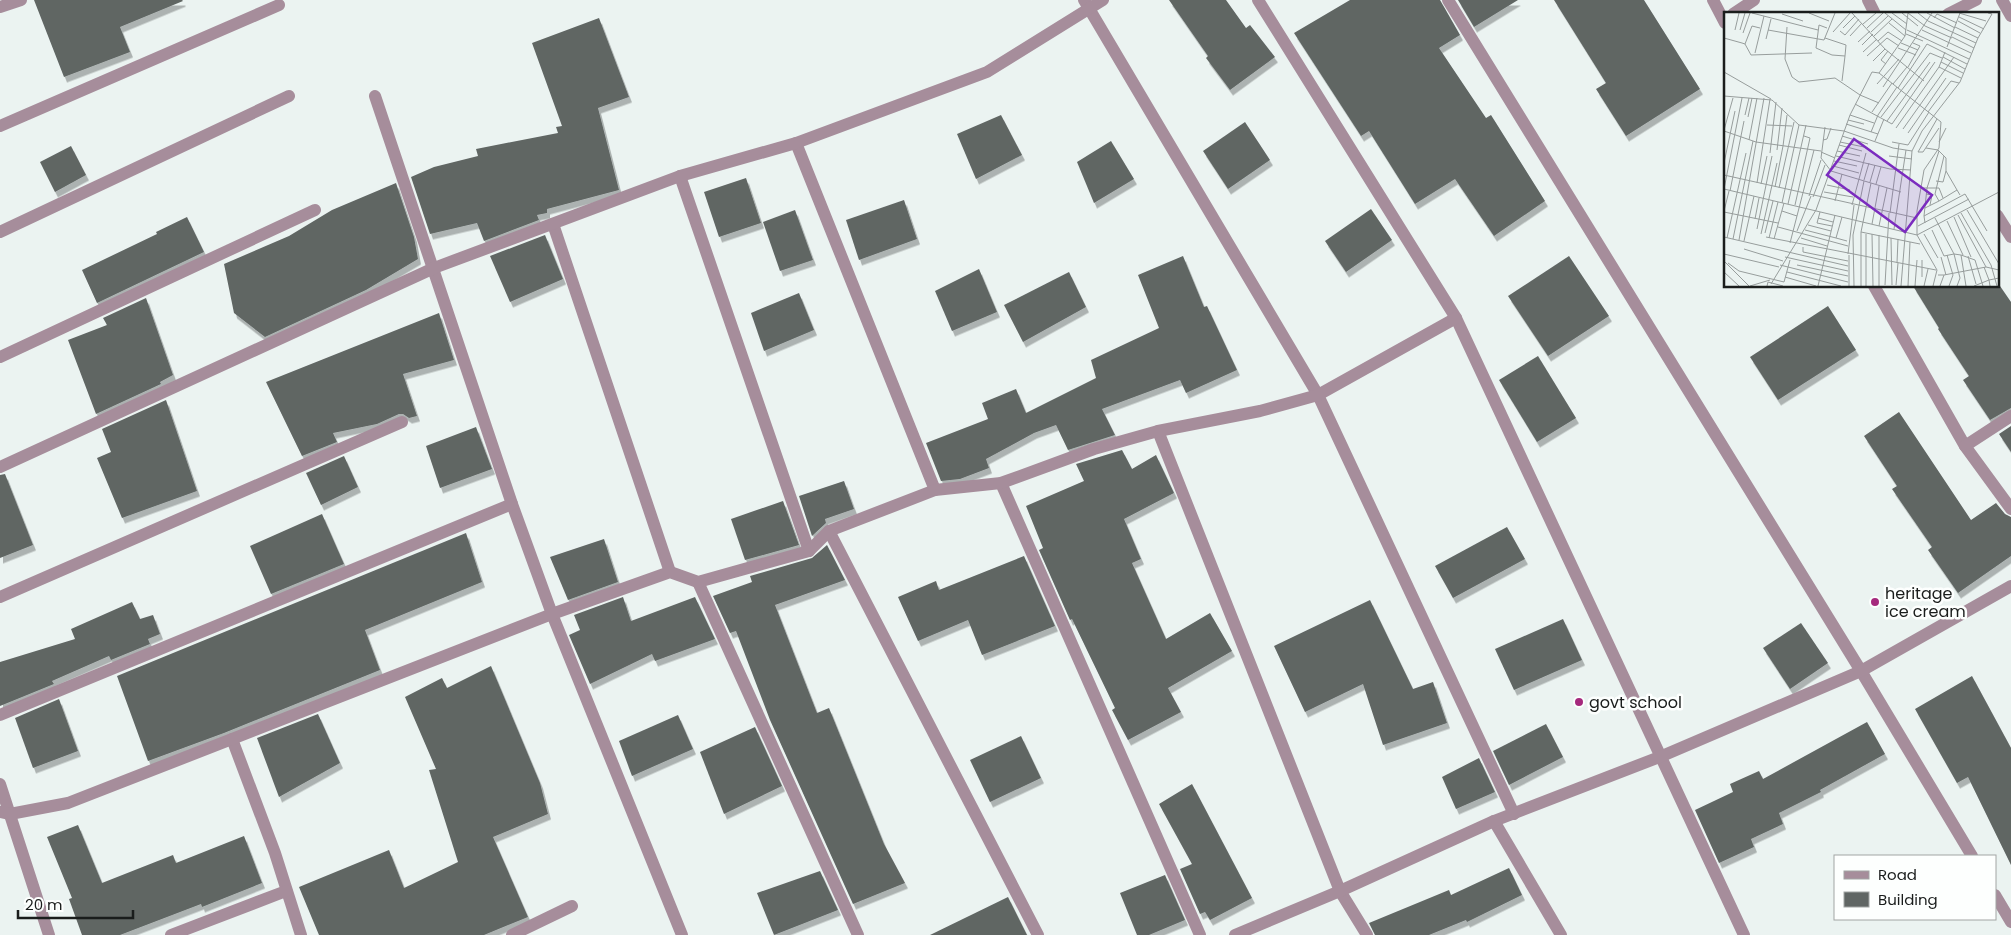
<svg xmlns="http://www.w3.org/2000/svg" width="2011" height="935" viewBox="0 0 2011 935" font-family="Poppins,sans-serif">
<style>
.building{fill:#606664;filter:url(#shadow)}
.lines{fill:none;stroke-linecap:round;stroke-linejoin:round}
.minor{stroke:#a68d9b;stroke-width:12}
.poi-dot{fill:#a5297d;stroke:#fdfffe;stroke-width:2}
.labels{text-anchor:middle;stroke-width:5;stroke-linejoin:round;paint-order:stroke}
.poi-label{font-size:16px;fill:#1a1d1c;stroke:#fdfffe;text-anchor:start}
.inset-road{fill:none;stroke:#979d9c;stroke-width:1}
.view{fill:#7b2cbf;fill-opacity:0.15;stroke:#7b2cbf;stroke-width:2.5}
.inset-edge{fill:none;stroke:#1a1d1c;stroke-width:2.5}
</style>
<defs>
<filter id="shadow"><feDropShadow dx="3" dy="5.5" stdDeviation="0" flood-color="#0004"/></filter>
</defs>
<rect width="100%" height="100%" fill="#ebf3f1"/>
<g class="building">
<polygon points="34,0 182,0 183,1 120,27 130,52 64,77"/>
<polygon points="1169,0 1226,0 1246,28 1250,25 1275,57 1230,90 1206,58 1208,56"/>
<polygon points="1350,0 1440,0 1460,35 1439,48 1486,118 1491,115 1545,201 1494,236 1455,179 1415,204 1369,131 1361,136 1294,33"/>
<polygon points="1458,0 1518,0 1474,27"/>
<polygon points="1554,0 1644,0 1700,89 1626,136 1596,89 1606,83"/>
<polygon points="599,18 629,97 598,108 619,190 547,209 547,213 537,215 539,220 484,241 477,223 430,234 411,177 434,167 478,156 476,149 558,133 556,127 562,126 532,43"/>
<polygon points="1001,115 1022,155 976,179 957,134"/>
<polygon points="1245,122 1270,160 1228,189 1203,151"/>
<polygon points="1111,141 1134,179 1094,203 1077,162"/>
<polygon points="71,146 86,175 55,192 40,162"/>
<polygon points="746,178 761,223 719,237 704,192"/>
<polygon points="396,183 414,237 418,259 366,290 265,337 234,313 224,264 289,236 332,210"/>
<polygon points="904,200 917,239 859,260 846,220"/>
<polygon points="1371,209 1392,240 1346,272 1325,241"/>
<polygon points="795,210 813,260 780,271 763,222"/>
<polygon points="187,217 204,252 97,303 82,270 157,234 156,232"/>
<polygon points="545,235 563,279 510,302 490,256"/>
<polygon points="1183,256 1204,307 1207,306 1237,370 1186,393 1180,380 1102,409 1115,435 1068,450 1056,425 1034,433 986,459 989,468 960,479 941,481 926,443 988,419 982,403 1016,389 1026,413 1096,378 1091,360 1159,328 1138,275"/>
<polygon points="1569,256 1609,316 1548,356 1508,296"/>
<polygon points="979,269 997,312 952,331 935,291"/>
<polygon points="1069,272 1086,307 1023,342 1004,305"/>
<polygon points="1913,286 2000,286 2011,302 2011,408 1990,420 1963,380 1969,376 1938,329 1939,328"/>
<polygon points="799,293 814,330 764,351 751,313"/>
<polygon points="146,298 173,375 160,382 161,384 96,414 68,340 107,325 103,318"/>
<polygon points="1828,306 1856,350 1778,400 1750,357"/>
<polygon points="439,313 454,360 403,374 417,416 409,418 403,414 399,414 377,424 333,433 337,442 302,456 266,382"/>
<polygon points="1538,356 1576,418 1537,442 1499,380"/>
<polygon points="166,400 197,491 122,518 97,458 111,452 102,429"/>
<polygon points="1899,412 1971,520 1996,503 2005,514 2011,517 2011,556 1958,593 1928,550 1932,547 1892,489 1897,486 1864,436"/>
<polygon points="2011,426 2011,452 1999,434"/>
<polygon points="476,427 492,469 440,488 426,446"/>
<polygon points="1122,450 1132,469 1156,455 1174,493 1124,519 1141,559 1132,563 1166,639 1210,613 1232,651 1168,688 1181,712 1128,740 1112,710 1115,708 1072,619 1070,620 1039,550 1043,548 1026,506 1084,481 1076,464"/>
<polygon points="344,456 358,487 321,505 306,473"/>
<polygon points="5,474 33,545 0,558 0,475"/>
<polygon points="844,481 854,509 825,519 826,523 812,536 799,496"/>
<polygon points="783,501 799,545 745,560 731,519"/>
<polygon points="322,514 344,564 271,594 250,546"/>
<polygon points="1507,527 1525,559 1453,598 1435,566"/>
<polygon points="466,533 482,582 365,630 380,670 224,733 148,761 117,676"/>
<polygon points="604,539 618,582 568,600 550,557"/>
<polygon points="827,545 845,580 775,605 817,713 829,708 884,844 905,883 853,904 770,720 736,631 730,633 713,596 752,582 750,576 812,558"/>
<polygon points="1024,556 1055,626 982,655 968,620 918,641 898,597 936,581 939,590"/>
<polygon points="623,597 631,621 695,597 715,639 655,661 652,654 590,684 569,635 580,630 574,615"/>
<polygon points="1370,600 1413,689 1433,682 1447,723 1383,745 1363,684 1305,712 1274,646"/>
<polygon points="132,602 140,619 153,615 160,634 148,639 150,644 111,660 109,656 52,681 54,684 0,706 0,662 75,639 71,629"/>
<polygon points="1563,619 1582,660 1514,690 1495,649"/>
<polygon points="1801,623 1828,663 1790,689 1763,648"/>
<polygon points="491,666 540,783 548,814 493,837 528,917 484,935 319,935 299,887 389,850 404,888 458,862 429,770 436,769 405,697 442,678 447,688"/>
<polygon points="1972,676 2011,748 2011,865 1968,777 1957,783 1915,709"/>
<polygon points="59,699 78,751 33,768 15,718"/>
<polygon points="318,714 340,763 279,797 257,738"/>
<polygon points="678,715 693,749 632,776 619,741"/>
<polygon points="1867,722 1885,754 1820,790 1821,792 1779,813 1783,824 1751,839 1754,847 1719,863 1695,810 1733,792 1730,784 1759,771 1763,779"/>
<polygon points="1546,724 1563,757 1509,785 1493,751"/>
<polygon points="755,727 782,786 724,814 700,752"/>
<polygon points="1021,736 1041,778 990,802 970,760"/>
<polygon points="1479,758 1495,792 1456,809 1442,777"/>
<polygon points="1192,784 1252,898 1210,920 1205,912 1200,914 1180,869 1192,864 1159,804"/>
<polygon points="78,825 102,883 173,855 176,863 244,836 262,883 202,907 201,904 120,935 82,935 69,899 72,898 47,837"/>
<polygon points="1509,868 1522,895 1467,922 1466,920 1429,935 1375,935 1369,923 1449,890 1451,895"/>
<polygon points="820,871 838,910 774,935 757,893"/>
<polygon points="1165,875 1185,920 1149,935 1137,935 1120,893"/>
<polygon points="1008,897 1027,935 930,935"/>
</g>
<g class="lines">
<g class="minor">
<polyline points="1084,0 1318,395 1514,814"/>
<polyline points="1258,0 1456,318 1744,935"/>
<polyline points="1448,0 1861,671 1972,856"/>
<polyline points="1713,0 1725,23"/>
<polyline points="1868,0 1875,14"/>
<polyline points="2002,0 2011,16"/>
<polyline points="0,7 21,0"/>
<polyline points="1733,14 1754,0"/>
<polyline points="1948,14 1976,0"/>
<polyline points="375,96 512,504 552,614 682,935"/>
<polyline points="0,126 279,5"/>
<polyline points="796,143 935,490"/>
<polyline points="680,176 809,551"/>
<polyline points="1997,215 2011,237"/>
<polyline points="553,224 670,572"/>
<polyline points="0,232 289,96"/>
<polyline points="1874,286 1965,446 2011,509"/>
<polyline points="0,357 315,210"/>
<polyline points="1158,431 1340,891 1367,935"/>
<polyline points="1965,446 2011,416"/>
<polyline points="0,467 434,268 680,176 796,143 987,72 1103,0"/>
<polyline points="1001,483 1200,935"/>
<polyline points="829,531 1038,935"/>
<polyline points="698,582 858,935"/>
<polyline points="0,597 402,422"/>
<polyline points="0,715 512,504"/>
<polyline points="232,739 275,853 301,935"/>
<polyline points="0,784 49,935"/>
<polyline points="0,812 10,814 68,803 552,614 670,572 698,582 809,551 829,531 935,490 1001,483 1094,449 1158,431 1260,411 1318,395 1456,318"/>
<polyline points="1494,821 1561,935"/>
<polyline points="1995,895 2011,922"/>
<polyline points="171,935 286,891"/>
<polyline points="512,935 572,906"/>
<polyline points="1235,935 1340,891 1494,821 1662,756 1861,671 2011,586"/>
</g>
</g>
<g class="poi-dot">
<circle cx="1875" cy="602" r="5"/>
<circle cx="1579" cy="702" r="5"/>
</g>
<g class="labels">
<g class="poi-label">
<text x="1885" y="599">heritage<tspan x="1885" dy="18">ice cream</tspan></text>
<text x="1589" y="708">govt school</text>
</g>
</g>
<g transform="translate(1724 12)">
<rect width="275" height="275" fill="#ebf3f1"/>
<path class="inset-road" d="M28,1l66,17M85,1l20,8M128,1l33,36 39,32M161,1l21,17M168,1l15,11M178,1l16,13M184,1l17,13 27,12M194,1l10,8 48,22M203,1l28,15M235,1l27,8M58,2l21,7M235,5l25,12M210,6l3,-4 20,9M234,9l22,12M165,11l16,13M139,12l13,-11M63,15l-2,32 7,18 7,5 36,-4 25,17 19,8M231,15l23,11M103,16l-8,-3 -3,23 16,7 13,1 -3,25M119,16l12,-12M143,16l16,-15M11,18l4,-17M16,18l5,-17M44,18l56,10 11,-27M183,18l62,29M198,18l49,23M116,19l5,4 14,-16M109,20l17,-19M147,20l17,-16M19,21l7,-20M182,22l17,7M126,24l12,-13M150,24l18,-17M228,25l22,11M0,26l18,5M101,26l21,7 -1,11M42,27l5,-20M154,29l10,-9 14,9M134,30l12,-11M18,31l3,1 7,-18 8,2M177,31l17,7M21,32l6,11 61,-2M138,33l11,-11M223,35l13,-34M174,36l18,7M139,40l14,-13M31,41l9,-37M143,44l20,-18 12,8M219,45l22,12M149,49l12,-12M217,50l22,11M162,52l-5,-4 7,-9M184,55l12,-21 -7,-3M215,55l6,-15M0,60l47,27M155,61l62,49 -2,26 -15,22 -7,41v24l20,35 -4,16M153,72l22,-25M169,72l14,-17M159,75l49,-74M174,76l29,-44 40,20M0,84l48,4 27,25 45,6 49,17 19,3M131,92l37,20 43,-62M148,100l20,-29M204,100l23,-31 8,2M21,103l4,-17M126,103l24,8M24,105l4,-19M157,105l49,-64 12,5M213,107l-19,33h5l16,-24M124,108l16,4M163,109l43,-59M122,112l32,10M43,113l25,1M101,115l-4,31 10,13 70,21M172,116l43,-61 22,11M179,117l51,-72M0,118l9,-32M0,119l32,11 65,9M147,120l7,-17 19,-28M184,121l38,-55M118,124l26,8M25,128l8,-42M99,128l4,-1 4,-11M151,129l9,-22M116,130l24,5M168,130l16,3 21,-33M215,130l7,-14M115,133l23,6M59,134l4,-31M202,136l12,2 8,8v13l11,19M53,138l5,-42M113,139l23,5M97,140l14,6M46,141l6,-51M112,144l54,13 21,1M165,144l23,3M220,144l-9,38 4,7 18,-11 3,5M110,149l23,5M0,151l11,-52M109,154l26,7M0,163l193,43M140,168l5,-17M212,169l7,1 3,-11M146,170l5,-17M33,171l13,-84M37,172l6,-28M152,172l5,-17M103,173l23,5M51,175l8,-41M55,176l15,-66M196,176h19l4,10M0,177l193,46 82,-43M0,177l18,-91M6,179l14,-70M100,180l29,5M202,182l6,1 -2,10M85,184l12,-36M89,185l12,-32M111,189l7,-27M58,191l17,-78M64,192l18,-79M71,193l15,-67 -6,-2M128,193l14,-52M201,196l14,-7M243,198l32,54M0,199l5,-20M58,199l15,5M0,200l54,11M96,200l-3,11 15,3M166,201l9,-69M237,201l30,52 6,21M234,203l28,52 13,3M200,204l3,-28 12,-37M118,205l-6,21 11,3M230,205l17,40M94,206l15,4M211,206l19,36 7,1 5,31M31,207l4,-21M223,209l16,34M201,211l-1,-7 41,-22 22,37M148,212l7,-38M84,213l23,6M155,214l8,-38M194,214l51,-27M54,215l70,19M33,217l15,-73M170,217l12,-79M81,218l31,8M208,218l12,26 10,-2 6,24 -3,8M73,219l14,-35M137,220l59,12M41,221l8,-32M37,222l16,-71M142,222v52M148,222l1,52M200,222l14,24M155,223v51M0,225l124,29M42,225l170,33M3,226l19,-85M45,226l9,-36M77,226l26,8M167,226l1,47M9,227l20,-98M50,227l10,-36M15,228l25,-142M20,229l10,-45M66,231l24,-93M79,235v5l45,9M20,237l39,12M0,242l55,13M124,242l6,-49M125,243v31M223,243l6,20 -4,11M237,243l14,5 8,26M244,244l8,28M61,245l63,14M217,245l5,18M1,250l24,24M4,251l11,8 45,11 6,-22M173,251l1,-24M56,253l68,17M73,253l51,11M260,255l5,13 10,-2M0,260l15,14M63,260l54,14M214,263h6l-4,11M220,263l42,-8M61,265l31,9M198,265v-17M47,272l45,-74 34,-95 22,-43 7,1 26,-37 3,-23M161,273l4,-72M172,273l2,-22M26,274l20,-6M43,274l1,-4 15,4M94,274l17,-71M130,274l-1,-51 11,-54M137,274v-54l10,-49M177,274l11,-135 10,-20 38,-49 18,-44 14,-24 -4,-1M184,274l2,-44M191,274l2,-26M200,274l4,-17M250,274l15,-6 1,6"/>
<path class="view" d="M130,127l78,56 -27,37 -78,-57z"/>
<rect width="275" height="275" class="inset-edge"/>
</g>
<rect x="1834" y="855" width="162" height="65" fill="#fdfffe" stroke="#a2a5a4"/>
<rect x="1844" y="871" width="25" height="8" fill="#a68d9b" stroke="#a2a5a4"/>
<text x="1878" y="880" font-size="15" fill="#1a1d1c">Road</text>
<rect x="1844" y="892" width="25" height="15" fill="#606664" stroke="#a2a5a4"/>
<text x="1878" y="905" font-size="15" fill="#1a1d1c">Building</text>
<path d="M18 910v8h115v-8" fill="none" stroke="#1a1d1c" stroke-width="2.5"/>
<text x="25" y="910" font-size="15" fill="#1a1d1c" stroke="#fdfffe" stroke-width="4" paint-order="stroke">20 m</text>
</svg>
